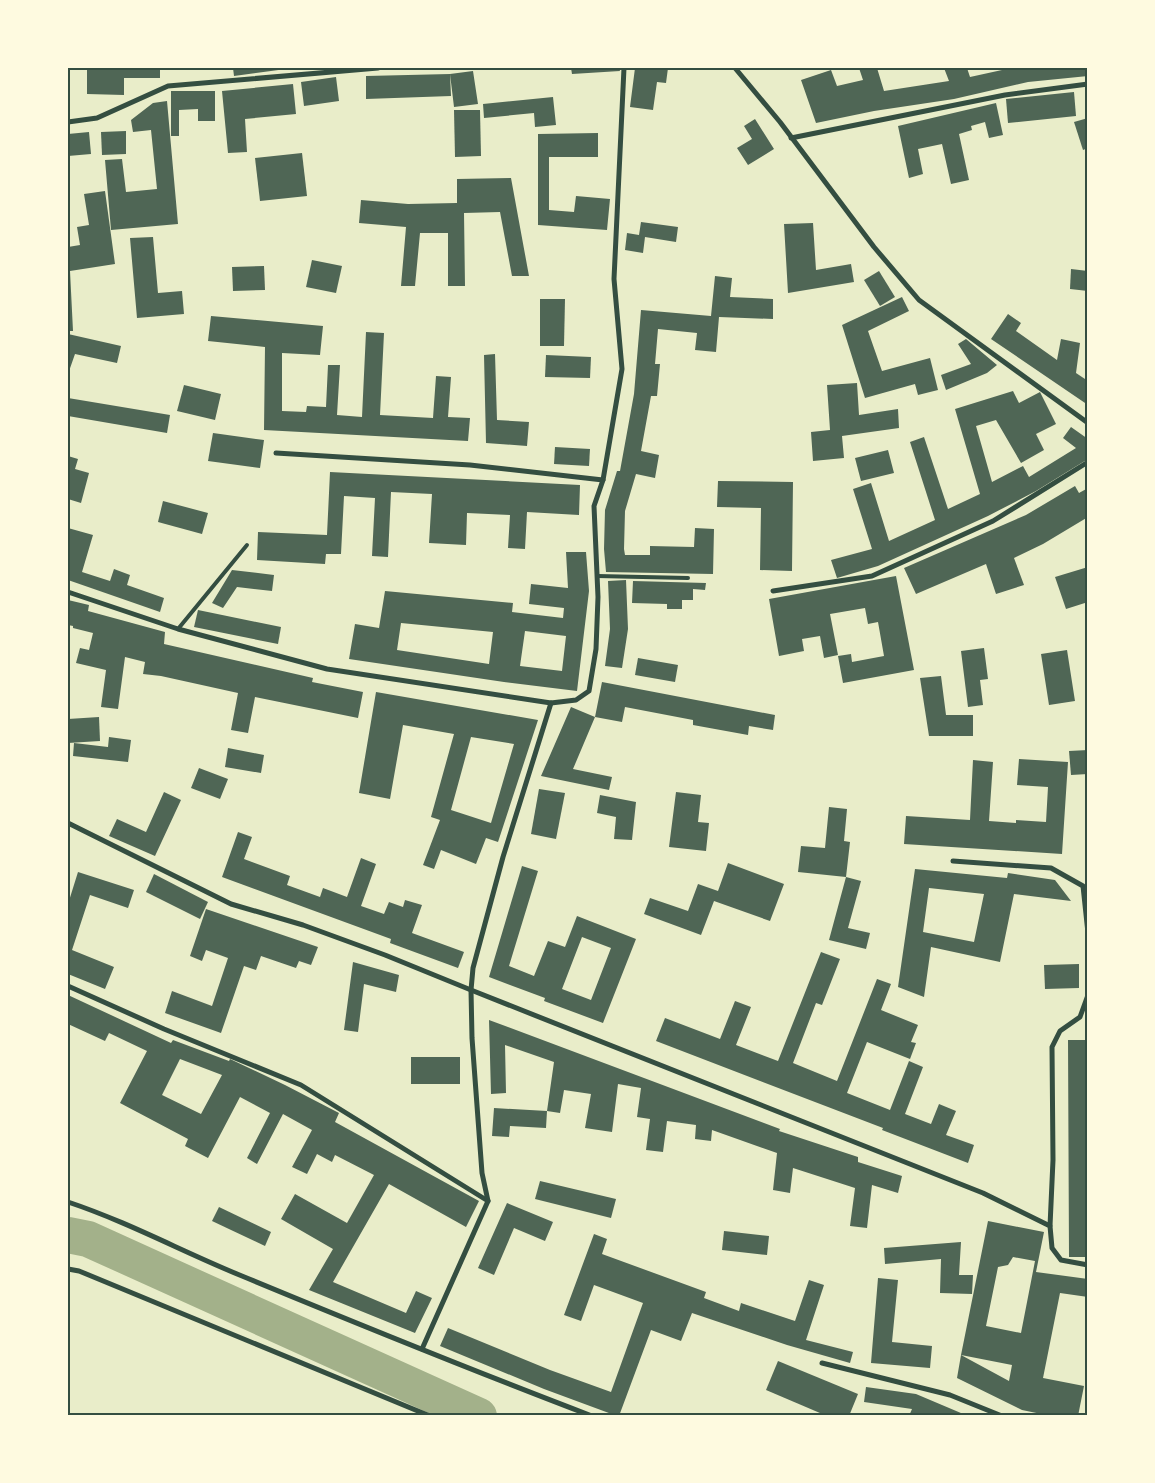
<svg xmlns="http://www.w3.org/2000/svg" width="1155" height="1483" viewBox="0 0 1155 1483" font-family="'DejaVu Sans',sans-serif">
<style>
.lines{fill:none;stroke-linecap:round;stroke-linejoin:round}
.river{stroke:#a3b18a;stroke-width:36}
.building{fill:#4f6655;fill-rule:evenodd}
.service{stroke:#344e41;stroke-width:4}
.minor{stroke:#344e41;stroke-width:5}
.neatline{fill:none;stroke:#344e41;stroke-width:2}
</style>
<rect width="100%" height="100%" fill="#e9edc9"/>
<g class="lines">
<polyline class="river" points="68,1235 88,1239 479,1416"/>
</g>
<g class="building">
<polygon points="87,68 160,68 160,78 124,78 124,95 87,94"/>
<polygon points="233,68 286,68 286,69 234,76"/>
<polygon points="571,68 619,68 620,71 572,74"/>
<polygon points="635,68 668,68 666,83 657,82 653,110 630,107"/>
<polygon points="859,68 877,68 884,91 949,81 944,68 967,68 970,77 1002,70 1001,68 1088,68 1088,76 1028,82 954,99 874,111 816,123 801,80 831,70 837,86 863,80"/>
<polygon points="473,71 478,104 454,107 450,74 451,96 366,99 366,76 450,74"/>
<polygon points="336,77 339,101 304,106 301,82"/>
<polygon points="293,84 296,114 245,119 247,152 228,153 222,91"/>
<polygon points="171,91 215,91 215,121 198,121 198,109 179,110 179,136 171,136"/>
<polygon points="1074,92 1076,116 1008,123 1006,99"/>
<polygon points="553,97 556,125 535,127 534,113 484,118 483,104"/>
<polygon points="167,101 178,224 111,230 105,160 122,159 126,192 157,189 151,130 133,132 131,120 153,103"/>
<polygon points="996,103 1003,135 989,138 985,122 971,126 972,130 959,134 969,180 951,184 942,144 918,149 923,174 909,178 898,126"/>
<polygon points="454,110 480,110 481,156 455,157"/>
<polygon points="1088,118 1088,148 1083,150 1074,122"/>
<polygon points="755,119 774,149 748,165 737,148 752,139 744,126"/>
<polygon points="126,131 126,154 102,155 101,132"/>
<polygon points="89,132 91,154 68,156 68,134"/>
<polygon points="598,133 598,157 549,157 549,210 574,212 576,196 610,199 607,230 538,225 538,134"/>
<polygon points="302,153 307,196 260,201 255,158"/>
<polygon points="511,178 529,276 512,276 500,212 464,213 465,286 448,286 448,233 420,233 415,286 401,286 406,227 359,223 361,200 408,204 457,203 457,179"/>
<polygon points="105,191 115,264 70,271 73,331 68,331 68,247 80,245 77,227 89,225 84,194"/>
<polygon points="641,222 678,227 676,242 645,237 643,253 625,250 627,233 639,235"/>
<polygon points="813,223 816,270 851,264 854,282 788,293 784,224"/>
<polygon points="153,237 158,293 182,291 184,314 137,318 130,238"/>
<polygon points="312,260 342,266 336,293 306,287"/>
<polygon points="264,266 265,290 233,291 232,267"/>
<polygon points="1071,269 1088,271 1088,291 1070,289"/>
<polygon points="879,271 895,297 880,306 864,280"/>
<polygon points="715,276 732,278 730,297 773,299 773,319 719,317 716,352 695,350 697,333 658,329 655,364 660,364 657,396 651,396 641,451 659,455 655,478 636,474 625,511 624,549 625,555 650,555 650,546 694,547 695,528 714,529 713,574 606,572 604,549 605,510 617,471 620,471 634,394 641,310 711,316"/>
<polygon points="902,297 909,311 868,331 882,371 930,358 938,390 918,395 915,384 865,398 842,325"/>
<polygon points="540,299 565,299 564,346 540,346"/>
<polygon points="1008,314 1021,323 1016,331 1057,360 1061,339 1080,343 1076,373 1088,381 1088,405 991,339"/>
<polygon points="211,316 323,326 320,355 282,353 282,411 306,412 307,406 326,407 328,365 340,365 337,415 362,417 366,332 384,333 380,415 433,418 436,376 451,377 448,417 470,418 468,441 264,430 265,347 208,341"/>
<polygon points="68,334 121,346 117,363 75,354 68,374"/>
<polygon points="966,339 997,365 987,373 946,390 941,375 971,364 958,344"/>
<polygon points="495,354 497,420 529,422 527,446 486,443 484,355"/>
<polygon points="546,355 591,357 590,378 545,377"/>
<polygon points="857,383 859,415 898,409 899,428 842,436 844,458 813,461 811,432 830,430 827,385"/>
<polygon points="184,385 221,394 215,420 177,411"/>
<polygon points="1013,391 1019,403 1040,392 1056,424 1036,434 1044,450 1021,463 996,420 976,426 992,482 1023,466 1029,477 1076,448 1063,438 1071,427 1088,439 1088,459 1036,491 988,516 878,566 837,578 831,560 872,549 853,489 871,483 889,541 935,520 910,442 924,437 948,509 980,494 955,409"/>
<polygon points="68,398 170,415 167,433 68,416"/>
<polygon points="213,433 264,440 260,468 208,461"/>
<polygon points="555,447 590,449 589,466 554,464"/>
<polygon points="888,450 894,473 861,481 855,458"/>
<polygon points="68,456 78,459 75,469 89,473 81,503 68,499"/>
<polygon points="330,472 580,485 579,515 527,512 525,549 508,548 510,515 467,513 466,545 429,543 432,494 391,492 388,557 372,556 375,498 344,496 341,554 326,554 325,564 257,560 258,532 327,535"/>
<polygon points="718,481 793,482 792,571 760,570 761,508 717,507"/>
<polygon points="1075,486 1079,493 1088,488 1088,517 1043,544 1014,558 1024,585 996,594 986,564 916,594 904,568 1026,515"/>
<polygon points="163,501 208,513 202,534 158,522"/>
<polygon points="68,528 93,535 82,572 110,581 114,569 130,575 127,585 164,598 160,612 68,580"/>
<path d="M566,552h20l3,39 -12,100 -73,-9 -155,-23 6,-35 24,4 6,-37 128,12 -1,9 51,6 1,-10 -35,-4 2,-20 37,4zM401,623l92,9 -4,32 -92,-14zM525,631l41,5 -4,35 -42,-5z"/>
<polygon points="1088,567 1088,602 1066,609 1055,577"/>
<polygon points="232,570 274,575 272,591 237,587 223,608 212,603"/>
<polygon points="896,576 914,670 843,683 838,656 851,654 852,662 884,656 878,622 868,624 865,608 830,614 838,655 824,658 820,636 802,639 804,651 779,656 769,599"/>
<polygon points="626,580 628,629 622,668 605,666 610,629 608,581"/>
<polygon points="633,581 706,583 705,590 693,589 693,600 682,600 682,609 667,609 667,604 632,603"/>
<polygon points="68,600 89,605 88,611 165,632 164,644 313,678 312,682 363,692 358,718 255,697 248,733 231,730 238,693 161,676 143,674 145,662 125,657 118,709 101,707 106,670 76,663 80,648 89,650 93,633 73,628 73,626 68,625"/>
<polygon points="198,610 281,627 278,644 194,627"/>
<polygon points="984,648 988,679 980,680 983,705 968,707 961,651"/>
<polygon points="1067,650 1075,701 1049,705 1041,654"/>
<polygon points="638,658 678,665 675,682 635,675"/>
<polygon points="941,676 946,715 973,715 973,736 929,736 920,678"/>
<polygon points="602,682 775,715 773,730 749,726 748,735 693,725 693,720 625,707 622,722 595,717"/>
<path d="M376,692l162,28 -40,122 -12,-4 -10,26 -35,-14 -7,19 -11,-4 17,-45 -9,-3 23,-83 -51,-9 -13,74 -31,-6zM471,737l43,7 -23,79 -40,-13z"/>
<polygon points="571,707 595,717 573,769 612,777 609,790 541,776"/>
<polygon points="99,717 100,741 68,743 68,719"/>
<polygon points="109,737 131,740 128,762 73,756 74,743 108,747"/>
<polygon points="228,748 264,755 261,773 225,767"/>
<polygon points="1088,750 1088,774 1071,775 1069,751"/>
<polygon points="1019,759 1068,762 1062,854 904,844 906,816 970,820 973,760 993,762 989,821 1016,823 1016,820 1046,822 1048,787 1017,785"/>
<polygon points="199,768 228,779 220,799 191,788"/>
<polygon points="539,789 565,793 556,839 531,834"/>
<polygon points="164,792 181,800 155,856 109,836 117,819 146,832"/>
<polygon points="676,792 701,795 698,822 709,823 706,851 669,847"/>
<polygon points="600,795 636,802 632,840 614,839 616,817 597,813"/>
<polygon points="829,807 847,809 844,841 850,842 846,877 798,872 801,846 825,848"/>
<polygon points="238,832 252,837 244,859 290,876 287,885 320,897 323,888 347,897 361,858 376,864 361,906 384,914 389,902 403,907 405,900 422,905 412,933 464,952 458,968 390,943 391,939 222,877"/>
<polygon points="728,863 784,884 770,921 714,901 701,935 644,914 650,898 688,911 698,884 718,891"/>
<path d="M522,866l16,5 -29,95 25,10 14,-35 17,6 12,-31 59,23 -33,84 -59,-22 1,-3 -56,-21zM582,937l29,11 -20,52 -29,-11z"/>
<path d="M915,869l92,9 1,-5 47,7 16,21 -57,-7 -14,68 -69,-15 -7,50 -26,-10zM929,888l55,6 -10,48 -51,-10z"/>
<polygon points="78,872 134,890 128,908 90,895 72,950 114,967 105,989 68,974 68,904"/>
<polygon points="154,874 208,902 200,919 146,892"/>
<polygon points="846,877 861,881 848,928 870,933 866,949 829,940"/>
<polygon points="206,909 318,947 311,965 299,961 296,968 261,956 256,970 244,966 221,1033 165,1013 172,991 212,1006 228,958 206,950 202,961 190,956"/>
<polygon points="821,952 840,959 822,1005 816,1003 793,1063 837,1081 877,979 891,984 881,1010 918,1025 911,1042 916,1043 910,1059 867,1042 847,1093 890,1110 909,1061 923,1067 905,1114 931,1124 939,1104 956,1111 946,1135 974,1145 968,1163 882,1130 883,1128 656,1041 665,1018 720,1039 735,1001 751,1007 736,1045 778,1061"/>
<polygon points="353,962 399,975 396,992 364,984 358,1032 344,1030"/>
<polygon points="1079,964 1079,988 1045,989 1044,965"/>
<path d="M68,995l103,48 2,-3 56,21 1,-2 55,26 54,28 -4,9 144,79 -13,26 -77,-43 -56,98 73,31 10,-22 16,7 -17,35 -106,-43 24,-41 -52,-30 14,-25 52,29 27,-48 -39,-20 -3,7 -15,-8 -10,20 -15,-7 20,-37 -29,-16 -26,50 -10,-6 23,-45 -30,-16 -32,61 -23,-12 3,-7 -68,-36 27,-52 -38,-18 -4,8 -37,-17zM180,1059l42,16 -21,39 -39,-19z"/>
<polygon points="489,1020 780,1129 779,1131 858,1157 858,1162 902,1176 898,1193 872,1185 867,1228 850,1226 855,1188 793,1168 790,1193 773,1190 777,1153 712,1130 711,1141 695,1139 696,1125 667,1121 663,1152 646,1150 650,1119 637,1117 641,1088 618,1084 612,1132 585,1128 591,1094 564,1090 560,1113 547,1111 554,1062 505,1045 506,1093 491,1094"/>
<polygon points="1068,1040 1088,1040 1088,1135 1085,1135 1085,1164 1088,1164 1088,1257 1069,1257"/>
<rect x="411" y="1057" width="49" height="27"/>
<polygon points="494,1108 547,1111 546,1128 510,1126 509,1137 492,1136"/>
<polygon points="540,1181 616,1199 611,1218 535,1199"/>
<polygon points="507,1203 553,1222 545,1241 514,1228 494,1275 478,1268"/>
<polygon points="219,1207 271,1232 265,1246 212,1221"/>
<path d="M988,1221l56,11 -8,40 52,7v18l-28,-4 -17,85 41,8 -6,30h-27l-29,-6 -65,-32 4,-23 48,26 3,-16 -51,-10zM1013,1257l22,4 -14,72 -35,-7 12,-59 10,-2z"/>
<polygon points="724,1231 769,1236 767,1255 722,1250"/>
<polygon points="594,1234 607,1239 602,1254 706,1292 704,1298 739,1311 741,1303 795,1321 809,1280 824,1285 806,1340 853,1352 850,1363 787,1345 692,1313 681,1341 651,1330 619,1416 617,1416 544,1389 440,1346 448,1328 550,1370 611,1392 643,1303 594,1285 581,1321 564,1315"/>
<polygon points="961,1242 959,1275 973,1275 972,1294 940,1293 941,1259 885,1264 884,1248"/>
<polygon points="878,1278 898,1280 892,1342 932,1346 930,1368 871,1363"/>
<polygon points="778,1361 858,1394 849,1416 827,1416 766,1390"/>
<polygon points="866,1387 916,1394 968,1416 909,1416 912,1409 864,1402"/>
</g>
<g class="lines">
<g class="service">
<polyline points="597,576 688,578"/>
<polyline points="178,629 247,545"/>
</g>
<g class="minor">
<polyline points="735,68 780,122 874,247 919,300 1088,423"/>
<polyline points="68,122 97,118 168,86 378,68"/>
<polyline points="791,138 1005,95 1088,84"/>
<polyline points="276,453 470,465 603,480"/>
<polyline points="773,591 872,576 993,521 1088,462"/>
<polyline points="68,592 178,629 327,669 551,703 576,700 589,691 596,649 598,597 594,506 603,480 622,369 614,279 624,68"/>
<polyline points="68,823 231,904 303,925 385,955 471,990 983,1193 1050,1226 1052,1248 1061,1260 1088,1265"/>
<polyline points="953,861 1051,868 1083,886 1088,933"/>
<polyline points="68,986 164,1029 301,1085 488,1201 422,1349"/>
<polyline points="488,1201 482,1173 472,1038 471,990 473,968 503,857 551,703"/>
<path d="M68,1202c60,20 115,50 174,74 116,48 232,95 350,140"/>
<polyline points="1050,1226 1053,1160 1052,1047 1060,1031 1080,1017 1088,995"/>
<polyline points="68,1269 79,1271 430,1416"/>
<polyline points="822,1363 950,1395 1002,1416"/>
</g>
</g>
<rect width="1155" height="1483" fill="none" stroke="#fefae0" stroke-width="138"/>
<rect x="69" y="69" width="1017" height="1345" class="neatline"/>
</svg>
